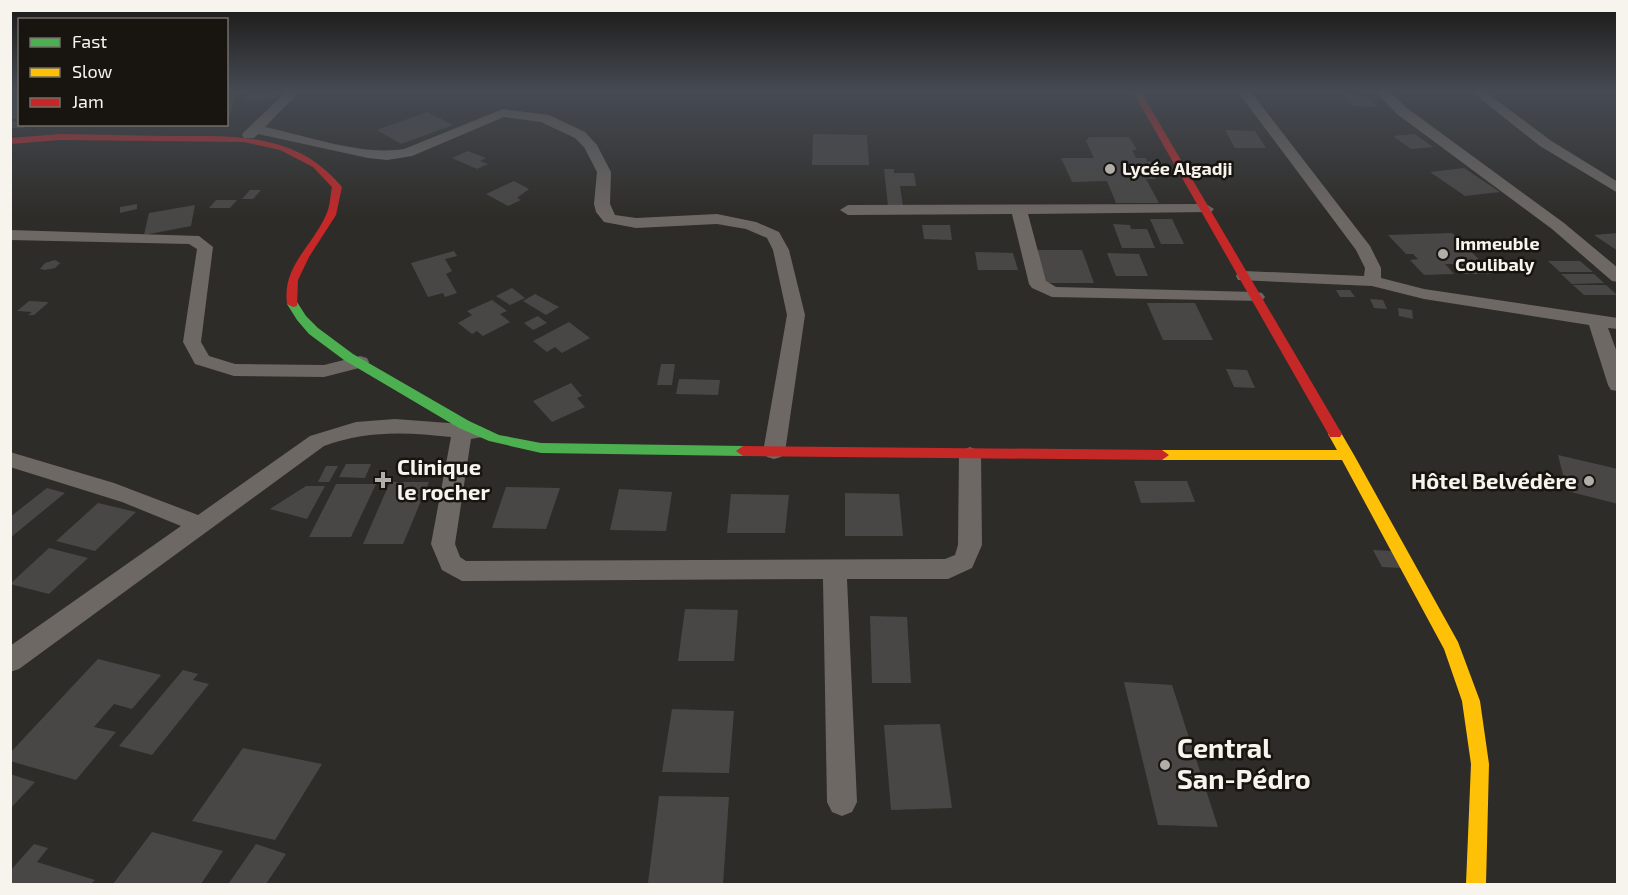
<svg xmlns="http://www.w3.org/2000/svg" width="1628" height="895" viewBox="0 0 1628 895" font-family="'Exo 2',sans-serif">
<style>
.building{fill:#494746}
.lines{fill:none;stroke-linecap:round;stroke-linejoin:round}
.street{fill:#6e6864;fill-rule:evenodd}
.fast{fill:#4caf50;fill-rule:evenodd}
.slow{fill:#ffc107;fill-rule:evenodd}
.jam{fill:#c62828;fill-rule:evenodd}
.poi-dot{fill:#b1aea9;stroke:#181511;stroke-width:2}
.labels{text-anchor:middle;stroke-width:5;stroke-linejoin:round;paint-order:stroke}
.far-poi-label{font-size:18px;font-weight:bold;fill:#f7f4ee;stroke:#181511;text-anchor:start}
.poi-label{font-size:22px;font-weight:bold;fill:#f7f4ee;stroke:#181511;text-anchor:start}
.near-poi-label{font-size:27px;font-weight:bold;fill:#f7f4ee;stroke:#181511;text-anchor:start}
</style>
<rect width="100%" height="100%" fill="#2e2c28"/>
<g class="building">
<polygon points="226,92 237,92 230,115 226,115"/>
<polygon points="248,92 279,92 278,98 244,101"/>
<polygon points="1344,95 1367,96 1377,107 1354,106"/>
<polygon points="20,98 20,119 10,119 10,103"/>
<polygon points="427,112 453,125 401,144 377,130"/>
<polygon points="10,121 20,121 20,124 29,124 24,128 10,128"/>
<polygon points="1225,130 1255,131 1266,148 1235,148"/>
<polygon points="813,134 867,135 869,165 812,165"/>
<polygon points="1415,134 1433,147 1411,149 1393,136"/>
<polygon points="1089,137 1129,137 1137,150 1132,150 1136,158 1146,158 1147,162 1151,161 1159,176 1154,175 1157,179 1146,179 1159,203 1116,203 1107,181 1072,182 1061,158 1094,158 1086,141"/>
<polygon points="468,151 486,158 480,161 488,164 477,169 452,158"/>
<polygon points="1464,168 1500,192 1465,196 1430,172"/>
<polygon points="884,169 894,169 894,173 914,173 916,186 900,186 903,206 888,206"/>
<polygon points="514,181 529,189 517,198 521,200 508,206 486,194"/>
<polygon points="250,190 261,190 253,199 242,199"/>
<polygon points="216,200 237,200 230,208 209,208"/>
<polygon points="137,204 137,209 120,213 120,207"/>
<polygon points="195,205 191,226 144,235 149,213"/>
<polygon points="1150,219 1172,219 1184,244 1161,244"/>
<polygon points="1113,224 1130,225 1131,229 1147,229 1155,248 1122,248"/>
<polygon points="922,225 950,225 952,240 924,239"/>
<polygon points="1452,233 1494,274 1464,274 1453,264 1445,264 1454,274 1424,275 1410,260 1418,259 1413,254 1406,254 1388,235"/>
<polygon points="1618,233 1618,251 1594,235"/>
<polygon points="1036,250 1082,250 1094,283 1046,283"/>
<polygon points="454,251 457,256 445,259 452,271 446,274 457,293 445,297 443,293 428,297 411,263"/>
<polygon points="975,252 1013,253 1018,270 978,270"/>
<polygon points="1107,253 1139,254 1148,276 1116,276"/>
<polygon points="55,260 60,263 55,268 45,270 40,269 45,263"/>
<polygon points="1548,261 1580,261 1593,272 1560,272"/>
<polygon points="1561,274 1594,274 1604,283 1572,284"/>
<polygon points="1573,285 1606,285 1617,295 1584,295"/>
<polygon points="512,288 525,298 510,305 496,296"/>
<polygon points="1336,290 1350,290 1355,297 1340,297"/>
<polygon points="535,294 559,307 546,315 523,301"/>
<polygon points="1370,299 1383,300 1387,309 1374,308"/>
<polygon points="492,300 507,311 500,314 510,322 483,336 477,331 472,334 458,323 472,315 467,311"/>
<polygon points="29,301 49,302 34,315 28,315 32,312 17,311"/>
<polygon points="1147,303 1195,303 1213,340 1163,340"/>
<polygon points="1398,308 1412,310 1413,319 1399,316"/>
<polygon points="538,316 547,323 533,330 524,323"/>
<polygon points="569,322 590,338 562,353 555,347 547,352 533,341"/>
<polygon points="661,364 675,364 672,385 657,385"/>
<polygon points="1226,369 1247,370 1255,388 1234,387"/>
<polygon points="679,379 720,380 718,395 676,394"/>
<polygon points="571,383 582,396 577,398 585,407 552,422 533,401"/>
<polygon points="1558,455 1618,469 1618,504 1567,491"/>
<polygon points="346,464 371,464 365,478 339,477"/>
<polygon points="326,466 338,466 329,482 318,482"/>
<polygon points="1134,481 1187,481 1195,502 1141,503"/>
<polygon points="390,482 429,482 403,544 363,544"/>
<polygon points="336,484 376,484 351,537 309,537"/>
<polygon points="306,486 325,486 307,519 270,509"/>
<polygon points="506,487 560,488 546,529 492,528"/>
<polygon points="47,488 65,493 10,538 10,517"/>
<polygon points="619,489 672,492 666,531 610,530"/>
<polygon points="845,493 899,494 903,536 845,536"/>
<polygon points="731,494 789,495 785,533 727,533"/>
<polygon points="98,503 136,512 95,551 56,541"/>
<polygon points="49,548 88,558 49,594 10,584"/>
<polygon points="1373,550 1393,551 1402,568 1382,567"/>
<polygon points="685,609 738,610 734,661 678,661"/>
<polygon points="870,616 907,617 911,683 872,683"/>
<polygon points="98,659 161,675 132,709 114,704 94,727 116,732 76,780 10,761 10,753"/>
<polygon points="183,670 198,674 193,680 209,684 152,755 119,746"/>
<polygon points="1124,682 1172,685 1218,827 1158,825"/>
<polygon points="672,709 734,711 729,773 662,772"/>
<polygon points="940,724 952,808 891,810 884,725"/>
<polygon points="243,748 322,764 275,840 192,821"/>
<polygon points="10,774 35,782 10,809"/>
<polygon points="659,796 729,797 723,884 648,883"/>
<polygon points="152,832 223,851 201,884 113,884"/>
<polygon points="34,844 48,848 37,862 95,880 91,884 10,884 10,871"/>
<polygon points="256,844 286,854 266,884 229,883"/>
</g>
<g class="lines">
<g class="street">
<path d="M286,92h13l-34,35c43,9 96,29 139,22l99,-40 46,6 36,17 12,13 14,27 -1,32 5,11 21,3 81,-4 39,8 23,10 10,18 16,65 -20,137 -4,5 -7,2 -7,-2 -4,-5 24,-137 -14,-65 -6,-12 -21,-9 -29,-5 -81,4 -32,-6 -8,-10 -2,-8 3,-32 -13,-25 -9,-9 -34,-16 -37,-5 -92,39 -25,4 -19,-2 -110,-24 -4,4h-10l-2,-3 2,-3z"/>
<polygon points="1238,92 1251,92 1370,246 1381,268 1381,278 1424,289 1618,318 1618,329 1608,328 1618,355 1618,391 1611,390 1608,385 1589,325 1424,299 1372,286 1238,280 1236,276 1238,272 1244,271 1364,276 1365,268 1356,250"/>
<polygon points="1376,92 1390,92 1407,108 1564,223 1618,268 1618,282 1612,281 1552,229 1397,114"/>
<polygon points="1472,92 1486,92 1550,140 1618,182 1618,193 1540,146"/>
<polygon points="1206,204 1214,209 1211,212 1028,214 1046,281 1056,287 1256,292 1262,293 1265,297 1262,301 1052,297 1032,288 1029,284 1012,214 848,215 840,210 848,205"/>
<polygon points="10,230 199,236 213,247 201,342 209,356 235,364 324,365 360,356 367,358 369,362 367,366 324,377 234,376 195,364 183,342 197,249 189,244 10,240"/>
<path d="M395,419l80,6 7,2 3,5 -3,5 -11,2 -16,105 5,13 6,4 479,-2 10,-4 3,-10 1,-90 4,-5 7,-3 7,3 4,5 1,90 -10,23 -24,11h-101l10,223 -5,10 -10,4 -10,-4 -5,-10 -4,-223 -361,2 -20,-11 -11,-26 20,-107c-44,-5 -85,-7 -127,9l-305,223 -9,3v-26l171,-120 -59,-24 -112,-35v-15l104,31 84,32 112,-79 46,-14z"/>
</g>
<polygon class="fast" points="293,301 297,302 306,316 318,328 353,354 469,421 499,435 541,443 743,446 750,451 743,456 541,453 489,441 459,428 344,360 309,334 297,320 287,304"/>
<polygon class="slow" points="1335,429 1340,431 1354,455 1458,642 1480,701 1489,764 1486,884 1466,884 1471,764 1462,701 1444,649 1342,460 1162,460 1155,455 1162,450 1337,450 1328,434"/>
<g class="jam">
<polygon points="1133,92 1141,92 1342,434 1340,437 1330,437"/>
<path d="M60,134c37,1 73,1 110,2 64,0 127,-4 172,51l-6,28 -27,42 -11,23 -1,26 -4,1 -6,-3c-5,-38 25,-57 39,-89 4,-8 4,-18 6,-28l-19,-20 -33,-17 -36,-8 -184,-2 -50,4v-6z"/>
<polygon points="743,446 1162,450 1169,455 1162,460 743,456 736,451"/>
</g>
</g>
<linearGradient id="sky" x2="0" y2="1"><stop stop-color="#191816"/><stop offset="0.42" stop-color="#464b53"/><stop offset="1" stop-color="#464b53" stop-opacity="0"/></linearGradient>
<rect width="1628" height="217" fill="url(#sky)"/>
<g class="poi-dot">
<circle cx="1110" cy="169" r="6"/>
<circle cx="1443" cy="254" r="6"/>
<path d="M380 471h6v6h6v6h-6v6h-6v-6h-6v-6h6z"/>
<circle cx="1589" cy="481" r="6"/>
<circle cx="1165" cy="765" r="6"/>
</g>
<g class="labels">
<g class="far-poi-label">
<text x="1122" y="175">Lycée Algadji</text>
<text x="1455" y="250">Immeuble<tspan x="1455" dy="21">Coulibaly</tspan></text>
</g>
<g class="poi-label">
<text x="397" y="475">Clinique<tspan x="397" dy="25">le rocher</tspan></text>
<text x="1577" y="489" text-anchor="end">Hôtel Belvédère</text>
</g>
<g class="near-poi-label">
<text x="1177" y="758">Central<tspan x="1177" dy="31">San-Pédro</tspan></text>
</g>
</g>
<rect width="1628" height="895" fill="none" stroke="#f7f4ee" stroke-width="24"/>
<rect x="18" y="18" width="210" height="108" fill="#181511" stroke="#716e69" stroke-width="1.5"/>
<rect x="30" y="38" width="30" height="9" fill="#4caf50" stroke="#716e69" stroke-width="1.5"/>
<text x="72" y="48" font-size="18" fill="#f7f4ee">Fast</text>
<rect x="30" y="68" width="30" height="9" fill="#ffc107" stroke="#716e69" stroke-width="1.5"/>
<text x="72" y="78" font-size="18" fill="#f7f4ee">Slow</text>
<rect x="30" y="98" width="30" height="9" fill="#c62828" stroke="#716e69" stroke-width="1.5"/>
<text x="72" y="108" font-size="18" fill="#f7f4ee">Jam</text>
</svg>
